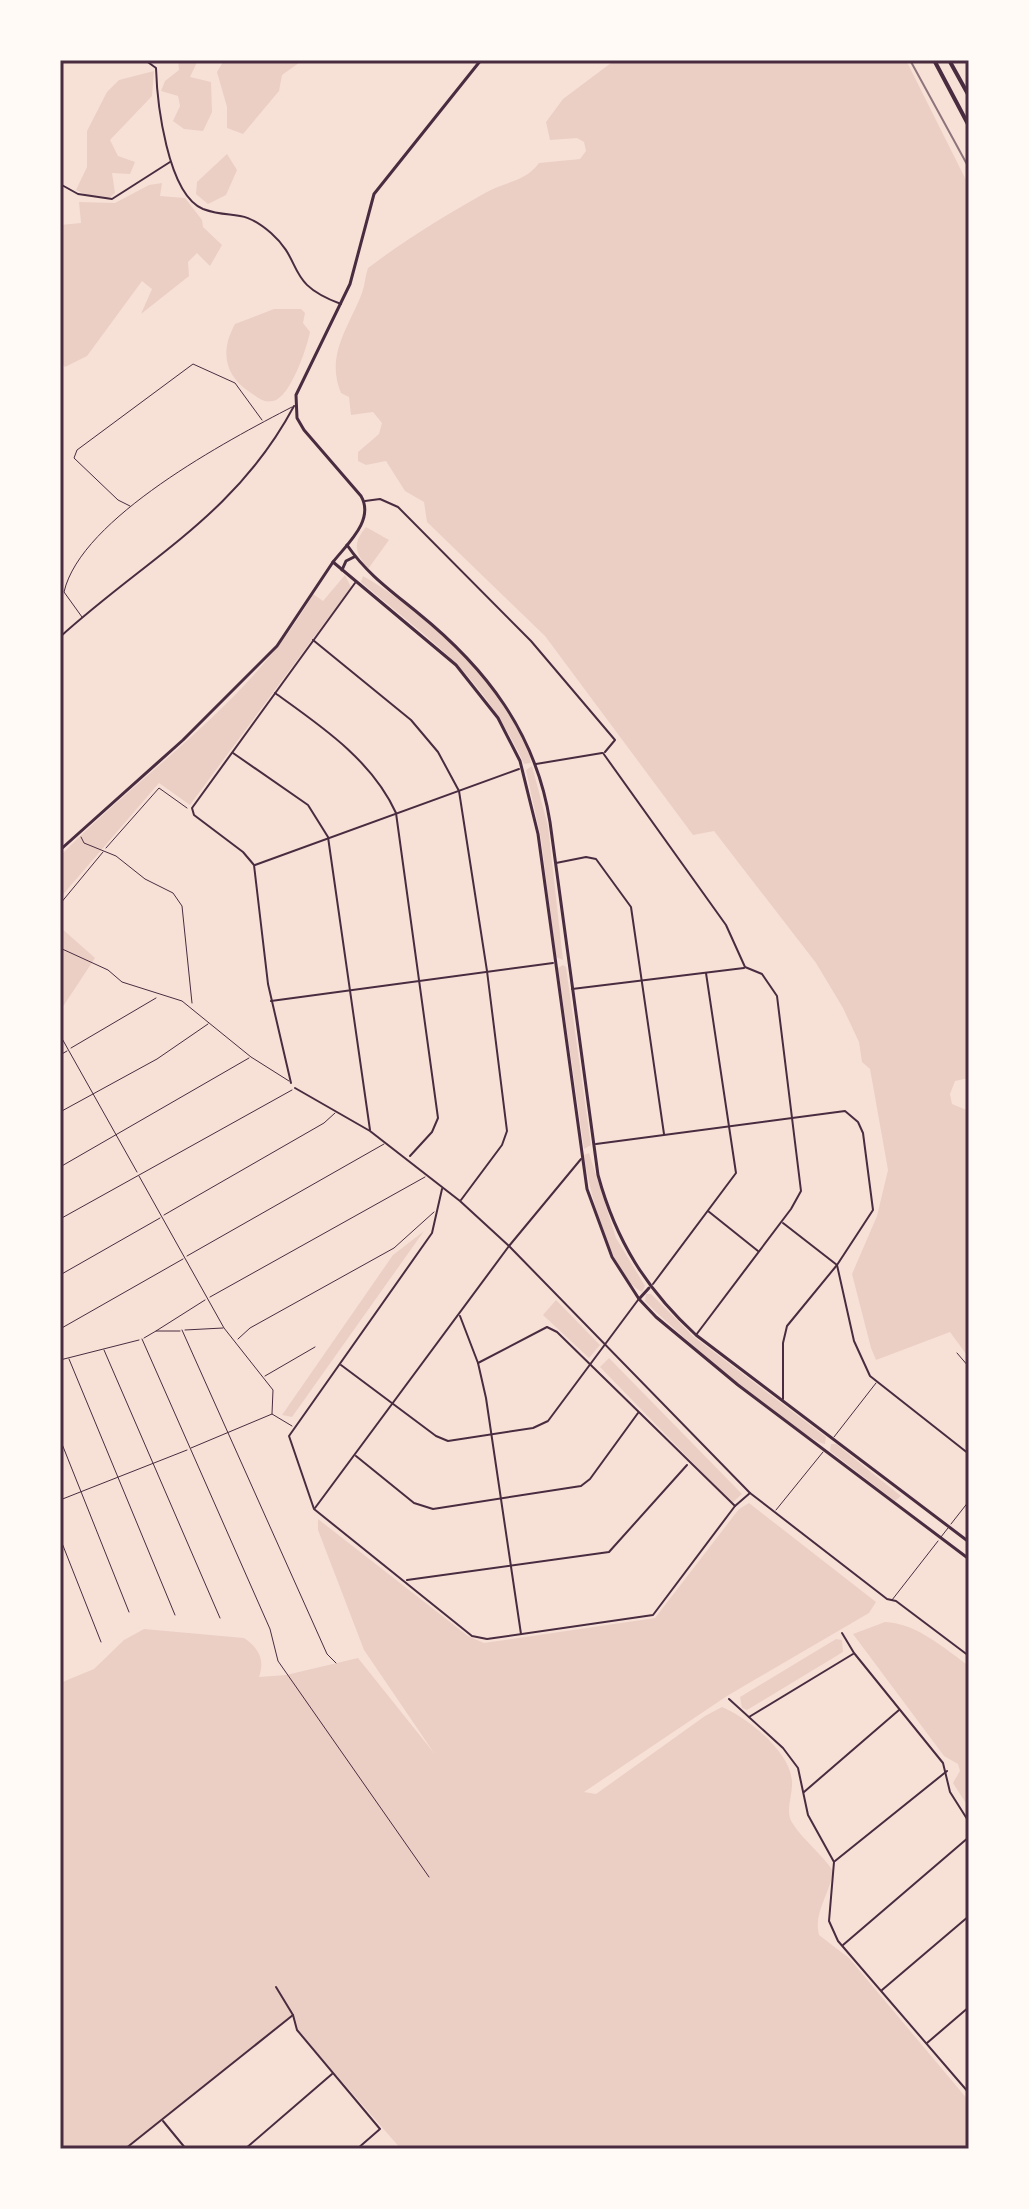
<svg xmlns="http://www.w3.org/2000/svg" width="1029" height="2209" viewBox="0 0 1029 2209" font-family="Montserrat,sans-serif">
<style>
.green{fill:#ebcfc5}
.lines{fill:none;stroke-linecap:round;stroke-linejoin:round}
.path{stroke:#4a2c40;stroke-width:1}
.service{stroke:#4a2c40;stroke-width:1}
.minor{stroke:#4a2c40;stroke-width:2}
.tertiary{stroke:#4a2c40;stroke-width:3}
.secondary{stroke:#4a2c40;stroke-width:3}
.primary{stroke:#4a2c40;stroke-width:4}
.tram{stroke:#8f747c;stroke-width:2}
.neatline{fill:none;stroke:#4a2c40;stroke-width:3}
</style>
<rect width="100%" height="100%" fill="#f7e1d7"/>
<g class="green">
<polygon points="178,60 198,60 190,77 211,82 212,112 203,131 184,129 173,121 180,106 178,96 161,91 165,81 179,70"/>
<polygon points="224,60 303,60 282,75 279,91 243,134 227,128 227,107 217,72"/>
<path d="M615,60h291l63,126v892l-14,3 -5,13 2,10 17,7v247l-19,-26 -74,28 -5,-12 -19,-74 25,-58 11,-46 -18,-101 -8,-7 -3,-20 -16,-34 -27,-45 -102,-132 -21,4 -148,-199 -118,-114 -3,-20 -19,-11 -19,-30 -20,4 -8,-4v-9l21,-18 3,-11 -9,-11 -22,3 -2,-18 -8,-4c-16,-38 8,-66 21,-100 3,-8 3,-17 6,-25 37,-28 76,-52 117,-75 20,-12 39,-10 54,-30l41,-4 6,-8 -2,-9 -7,-4 -27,2 -4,-18 17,-23z"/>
<polygon points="154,71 152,96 110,140 118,156 135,162 130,174 112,173 115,193 109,198 89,196 76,190 87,167 87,131 107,92 119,80"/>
<polygon points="227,154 237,170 226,195 208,204 196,194 197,182"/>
<polygon points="162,183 160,196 185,198 202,220 203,227 222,245 210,266 197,253 188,262 189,276 141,314 152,289 142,281 87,356 65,367 60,362 60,225 81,223 79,202 115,203 149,185"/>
<path d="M274,309h27l4,4 -2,10 7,9c-3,16 -20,66 -37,69 -10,2 -14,-3 -22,-8 -27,-17 -31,-42 -16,-69z"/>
<path d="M366,527l23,13 -21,29c-13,-17 -16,-25 -2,-42z"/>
<path d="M345,575l6,12 -161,218 -31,-22 -99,115v-42c84,-86 193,-155 253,-262l10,7z"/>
<path d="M363,576c55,30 159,124 168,187l-7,1c-44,-94 -88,-118 -163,-182z"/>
<polygon points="532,766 548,826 563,960 556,957 541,839 526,770"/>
<polygon points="60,927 95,958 60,1011"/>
<polygon points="563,965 566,967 591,1145 584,1149 558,968"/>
<path d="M589,1153l27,85 29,48 -3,6c-30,-14 -54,-104 -58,-137z"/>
<polygon points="424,1231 292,1417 282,1415 393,1255"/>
<path d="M646,1294h5l42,42 133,101 -1,7c-24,-4 -158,-119 -180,-143z"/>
<polygon points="556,1300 600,1345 589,1358 543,1315"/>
<polygon points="609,1358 742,1494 732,1503 600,1367"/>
<polygon points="831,1444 836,1444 901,1496 895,1501 830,1451"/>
<path d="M749,1503l127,99 -7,11 -142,83 -143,96 12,2 109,-78 17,-9c26,11 69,45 70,75 1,14 -8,30 1,42 11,17 29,30 40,47 -3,23 -20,42 -14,64l30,23 120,143v48h-568l-104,-119 -4,-14 -168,133h-65v-466l34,-14 30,-29 20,-11 100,9c15,10 21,22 15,39l27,-2 72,-17 76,95 -70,-103 -46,-120v-11l150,117 16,7 171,-25 84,-109z"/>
<path d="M885,1622c31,1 59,26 84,44v142l-16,-25 7,-12 -2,-7 -14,-8 -91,-122z"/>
<polygon points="836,1639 842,1640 843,1652 747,1710 742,1708 740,1697"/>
</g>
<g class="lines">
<g class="path">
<polyline points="81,837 84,843 116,856 145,879 173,893 182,906 192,1003"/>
<polyline points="106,848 159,788 187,808"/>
<polyline points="60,904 103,852"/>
</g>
<g class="service">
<polyline points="130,506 118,500 74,458 77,450 193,364 235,383 262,420"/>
<path d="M82,617l-18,-25c17,-74 164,-152 228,-185"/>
<polyline points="60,948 108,970 122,982 182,1001 251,1057 289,1081"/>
<polyline points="60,1035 137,1172"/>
<polyline points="71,1048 156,998"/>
<polyline points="60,1055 67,1051"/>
<polyline points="60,1112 157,1059 208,1024"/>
<polyline points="60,1167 249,1058"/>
<polyline points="139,1176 224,1328 273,1390 272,1414"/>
<polyline points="164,1215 324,1123 335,1113"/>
<polyline points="60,1219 292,1090"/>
<polyline points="187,1256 384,1144"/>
<polyline points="60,1275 160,1218"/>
<polyline points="210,1297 425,1177"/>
<polyline points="60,1329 183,1259"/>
<polyline points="182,1330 327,1654 336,1663"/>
<polyline points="185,1330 223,1328"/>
<polyline points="156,1331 205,1300"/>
<polyline points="144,1338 156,1331 180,1331"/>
<polyline points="142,1339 270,1629 278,1661 429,1877"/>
<polyline points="238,1339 250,1328 394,1248 434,1212"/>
<polyline points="104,1350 220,1618"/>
<polyline points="957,1353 969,1367"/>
<polyline points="69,1359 175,1615"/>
<polyline points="60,1360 139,1340"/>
<polyline points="265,1376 315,1347"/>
<polyline points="834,1437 876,1383"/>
<polyline points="60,1439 129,1612"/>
<polyline points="191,1448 272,1414 292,1426"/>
<polyline points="60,1500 187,1450"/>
<polyline points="776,1510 823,1452"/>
<polyline points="951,1524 969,1501"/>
<polyline points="941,1537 948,1528"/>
<polyline points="60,1538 101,1642"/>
<polyline points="892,1600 938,1541"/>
</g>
<g class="minor">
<path d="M145,60l11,8c1,33 11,126 47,141 30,11 38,-2 68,24 34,30 13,50 70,71"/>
<polyline points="60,184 78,194 112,199 170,162"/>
<polyline points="365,501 380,499 398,507 531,641 615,740 605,752"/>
<path d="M60,637c87,-79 176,-122 234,-231"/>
<polyline points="313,640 411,720 438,752 459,791 487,971 507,1131 502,1145 461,1200"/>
<path d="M275,693c46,33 97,67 121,120l42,305 -6,14 -22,24"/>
<polyline points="233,753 308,805 328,837 370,1130"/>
<polyline points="603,753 726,925 745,967 762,974 777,996 801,1191 791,1209 696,1335"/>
<polyline points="536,764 602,753"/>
<polyline points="556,863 586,857 596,859 631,907 664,1134"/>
<polyline points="255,865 519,769"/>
<polyline points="572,989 744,968"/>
<polyline points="271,1001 553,963"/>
<polyline points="291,1083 268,984 254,865 243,852 194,815 192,808 355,583"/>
<polyline points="295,1088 370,1131 460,1201 509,1246 750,1493 887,1599 896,1601 969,1656"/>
<polyline points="596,1144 845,1111 858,1122 863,1133 873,1210 837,1265 787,1326 783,1343 783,1399"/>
<polyline points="442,1189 432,1233 289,1436 314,1509 472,1636 487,1639 653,1615 735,1506 750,1493"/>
<polyline points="708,1211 758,1251"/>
<polyline points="783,1223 837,1265 854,1341 870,1376 969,1454"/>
<polyline points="653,1284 736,1173 706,973"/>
<polyline points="460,1316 478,1363 486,1398 521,1634"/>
<polyline points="478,1363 547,1327 557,1332 735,1506"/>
<polyline points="341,1365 436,1436 448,1441 533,1428 548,1421 638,1300"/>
<polyline points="356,1456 414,1503 433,1509 581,1486 590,1479 638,1413"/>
<polyline points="315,1508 509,1246 581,1159"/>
<polyline points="407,1580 609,1552 687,1465"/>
<polyline points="842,1633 854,1653 943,1763 950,1792 969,1822"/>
<polyline points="729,1699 783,1748 798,1768 808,1815 834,1862 829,1921 838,1941 969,2093"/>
<polyline points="749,1717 853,1654"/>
<polyline points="804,1792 899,1710"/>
<polyline points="835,1861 947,1771"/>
<polyline points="843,1945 969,1837"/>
<polyline points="276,1987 293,2015 297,2030 380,2129 357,2149"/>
<polyline points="882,1990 969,1916"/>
<polyline points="927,2043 969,2007"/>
<polyline points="163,2121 186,2149"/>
<polyline points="125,2149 293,2015"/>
<polyline points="245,2149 332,2074"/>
</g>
<polyline class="tertiary" points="60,850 183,740 277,646 333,562"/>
<g class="secondary">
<path d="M481,60l-107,134 -24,90 -54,111 1,23 7,12 57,66c14,24 -14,48 -28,66l123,103 42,53 22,43 18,73 49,355 25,68 27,42 17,18 82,68 231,174"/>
<path d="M347,545c20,29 43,45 71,68 68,55 118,120 132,209l48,353c18,66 48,114 98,160l273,207"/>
<polyline points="342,570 346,561 354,557"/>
<polyline points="639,1299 649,1288"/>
</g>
<g class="primary">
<polyline points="934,60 969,126"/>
<polyline points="949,60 969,96"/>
</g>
<polyline class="tram" points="910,60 969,168"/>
</g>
<rect width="1029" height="2209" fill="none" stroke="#fffaf5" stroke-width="124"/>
<rect x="62" y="62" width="905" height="2085" class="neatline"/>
</svg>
